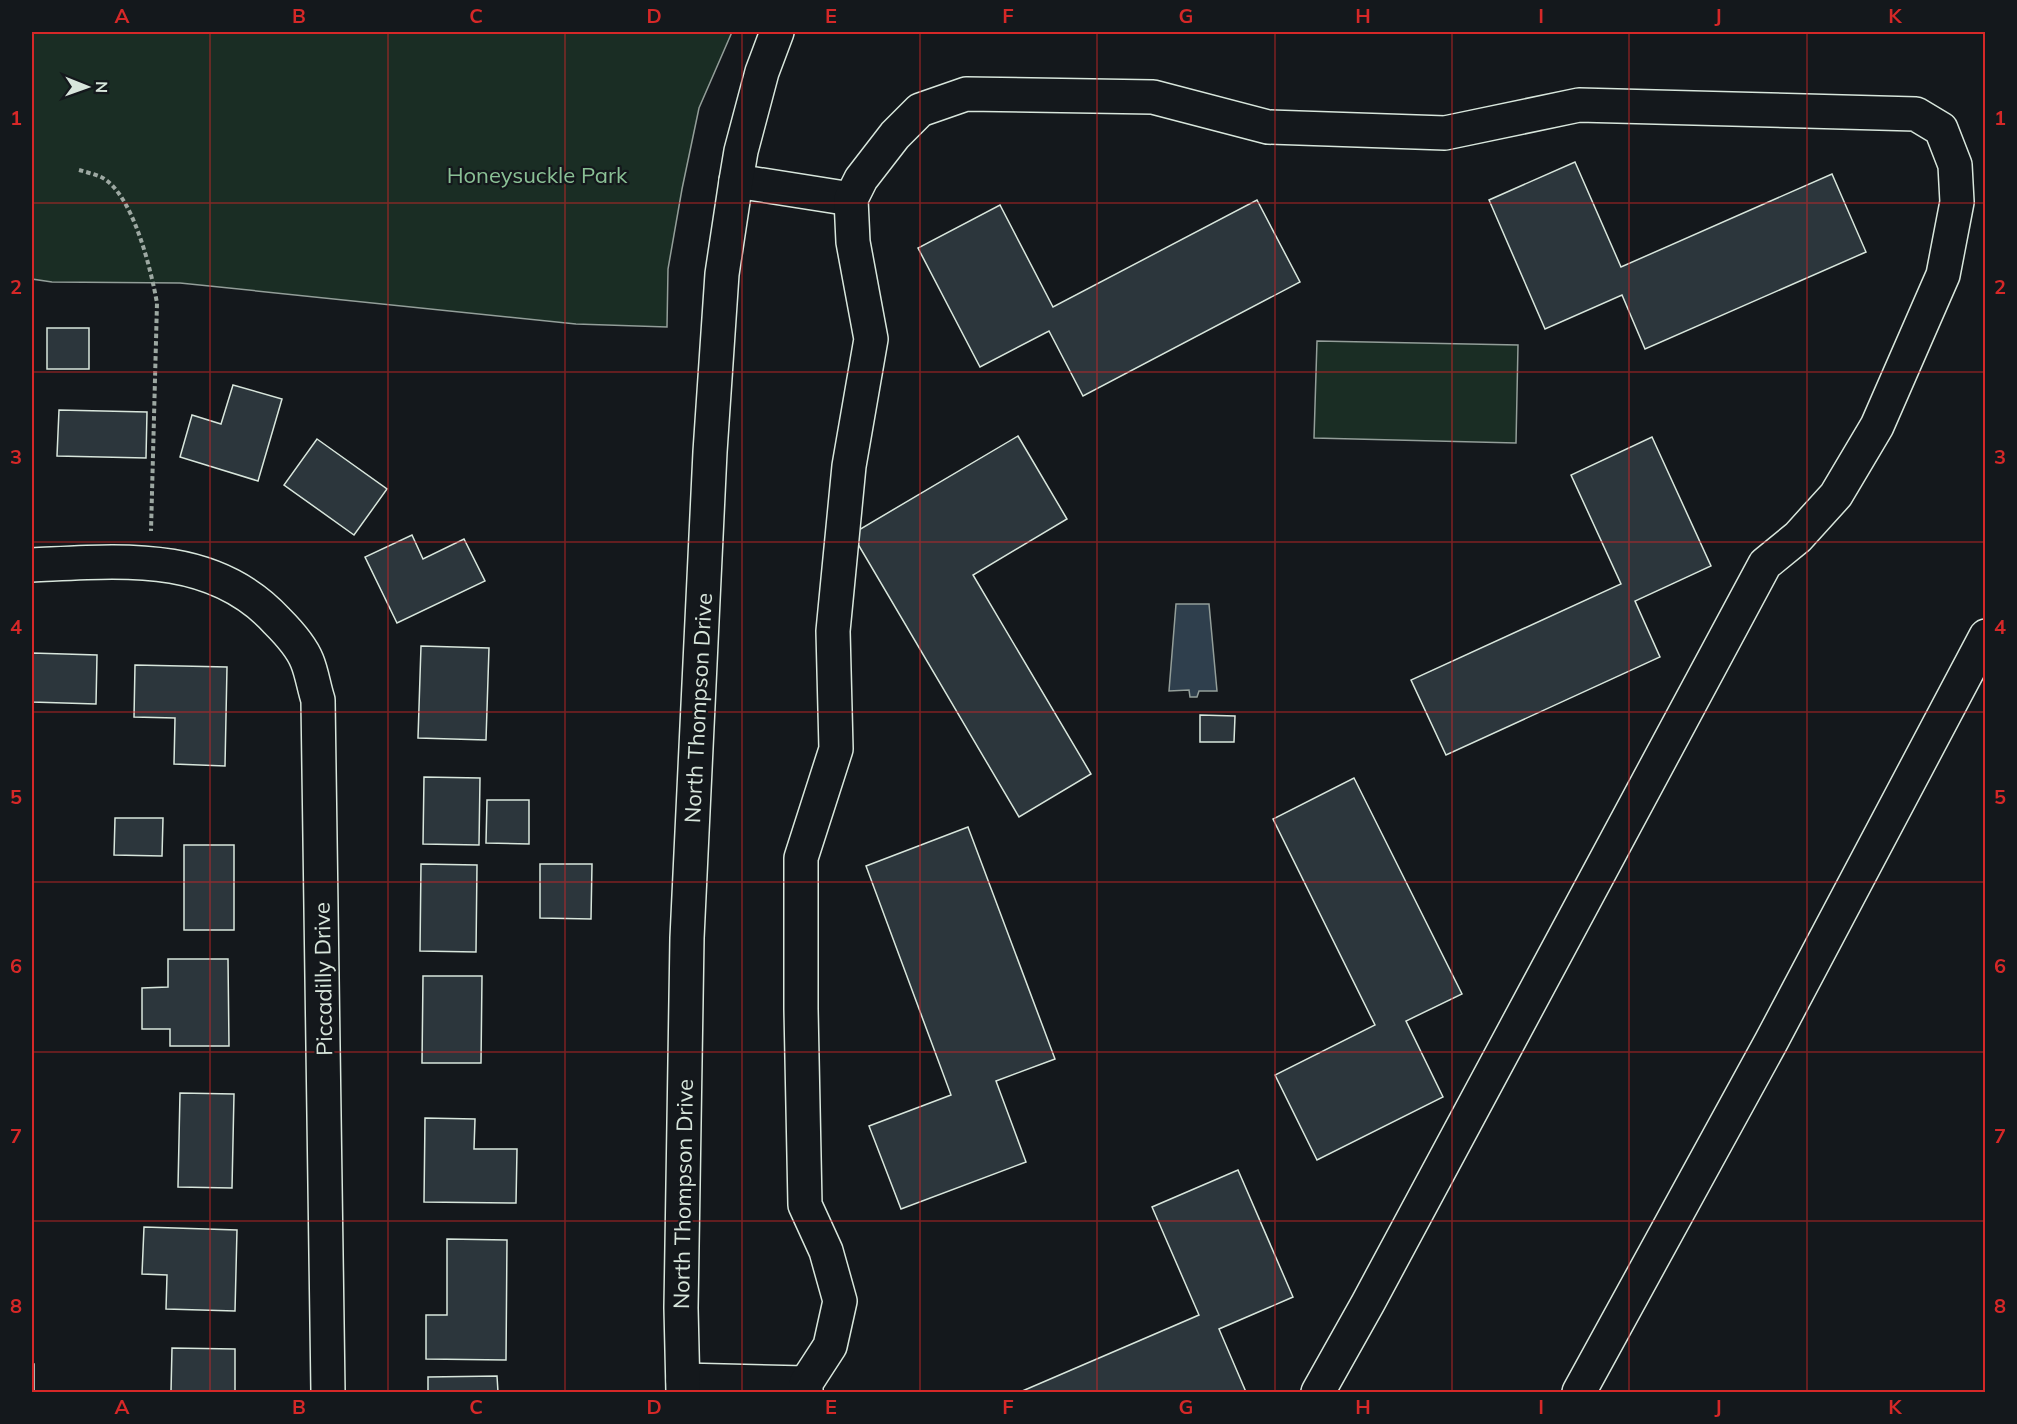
<svg xmlns="http://www.w3.org/2000/svg" width="2017" height="1424" viewBox="0 0 2017 1424" font-family="Mulish,sans-serif">
<style>
.green{fill:#1a2d24;stroke:#939e99;stroke-width:1.5}
.water{fill:#2f3f4d;stroke:#939e99;stroke-width:1.5}
.building{fill:#2c363c;stroke:#d8e6dc;stroke-width:1.5}
.lines{fill:none;stroke-linecap:round;stroke-linejoin:round}
.minor-casing{stroke:#d8e6dc;stroke-width:36}
.highway-casing{stroke:#d8e6dc;stroke-width:36}
.path{stroke:#9da8a2;stroke-width:4;stroke-dasharray:4.5 3;stroke-linecap:butt}
.minor{stroke:#14181c;stroke-width:33}
.highway{stroke:#14181c;stroke-width:33}
.grid{fill:none;stroke:#d62828;stroke-width:1.5;stroke-opacity:0.55}
.labels{text-anchor:middle;stroke-width:4.5;stroke-linejoin:round;paint-order:stroke}
.park-label{font-size:22px;fill:#8ac095;stroke:#14181c}
.street-label{font-size:22px;fill:#d8e6dc;stroke:#14181c}
.neatline{fill:none;stroke:#d62828;stroke-width:2}
.grid-label{font-size:20px;text-anchor:middle;font-weight:bold;fill:#d62828}
</style>
<rect width="100%" height="100%" fill="#14181c"/>
<g class="green">
<polygon points="32,32 732,32 699,108 682,189 668,269 667,327 576,324 180,283 52,282 32,279"/>
<polygon points="1317,341 1518,345 1516,443 1314,438"/>
</g>
<polygon class="water" points="1176,604 1209,604 1217,691 1199,691 1197,697 1190,697 1189,690 1169,691"/>
<g class="building">
<polygon points="1575,162 1621,267 1832,174 1866,252 1645,349 1622,295 1545,329 1489,200"/>
<polygon points="1257,200 1300,282 1083,396 1049,331 980,367 918,248 1000,205 1053,307"/>
<rect x="47" y="328" width="42" height="41"/>
<polygon points="233,385 282,399 258,481 180,457 192,415 221,424"/>
<polygon points="59,410 147,412 146,458 57,456"/>
<polygon points="1018,436 1067,519 973,575 1091,774 1019,817 852,534"/>
<polygon points="1652,437 1711,566 1635,601 1660,657 1446,755 1411,680 1621,584 1571,475"/>
<polygon points="317,439 387,489 354,535 284,485"/>
<polygon points="412,535 423,559 464,539 485,581 397,623 365,557"/>
<polygon points="421,646 489,648 486,740 418,738"/>
<polygon points="32,653 97,655 96,704 32,702"/>
<polygon points="135,665 227,667 225,766 174,764 175,718 134,717"/>
<polygon points="1200,715 1235,716 1234,742 1200,742"/>
<polygon points="424,777 480,778 479,845 423,844"/>
<polygon points="1354,778 1462,994 1406,1021 1443,1097 1317,1160 1275,1075 1375,1025 1273,819"/>
<polygon points="487,800 529,800 529,844 486,843"/>
<polygon points="115,818 163,818 162,856 114,855"/>
<polygon points="968,827 1055,1059 996,1081 1026,1162 901,1209 869,1126 951,1095 866,866"/>
<rect x="184" y="845" width="50" height="85"/>
<polygon points="421,864 477,865 476,952 420,951"/>
<polygon points="540,864 592,864 591,919 540,918"/>
<polygon points="168,959 228,959 229,1046 170,1046 170,1029 142,1029 142,988 168,987"/>
<polygon points="423,976 482,976 481,1063 422,1063"/>
<polygon points="180,1093 234,1094 232,1188 178,1187"/>
<polygon points="425,1118 475,1119 474,1149 517,1149 516,1203 424,1202"/>
<polygon points="1238,1170 1293,1297 1219,1329 1246,1392 1020,1392 1199,1315 1152,1207"/>
<polygon points="144,1227 237,1230 235,1311 166,1309 167,1275 142,1274"/>
<rect x="32" y="1235" width="1" height="48"/>
<polygon points="447,1239 507,1240 506,1360 426,1359 426,1315 447,1315"/>
<polygon points="172,1348 235,1349 235,1392 171,1392"/>
<rect x="32" y="1364" width="2" height="28"/>
<polygon points="497,1376 498,1392 428,1392 428,1377"/>
</g>
<g class="lines">
<g class="minor-casing">
<g id="minor">
<polyline points="736,181 851,199"/>
<path d="M32,565c86,-4 180,-15 245,56 11,11 24,25 30,40 5,12 7,27 11,39l10,692"/>
<polyline points="683,1380 806,1383"/>
<polyline points="683,1392 681,1308 687,938 710,452 722,274 736,181 741,151 762,72 777,32"/>
<polyline points="806,1392 806,1383 830,1346 840,1301 826,1251 805,1205 801,1009 801,858 836,749 833,631 849,466 871,339 853,242 851,199 861,179 895,135 920,110 966,94 1153,97 1268,127 1445,133 1579,105 1916,114 1941,129 1955,165 1957,202 1943,275 1877,426 1836,495 1798,537 1765,564 1368,1303 1318,1392"/>
</g>
</g>
<g class="highway-casing">
<polyline id="highway" points="1579,1392 1771,1042 1986,636"/>
</g>
<path class="path" d="M79,170c7,2 15,4 22,7 32,16 50,93 56,126l-6,228"/>
<use href="#minor" class="minor"/>
<use href="#highway" class="highway"/>
</g>
<path class="grid" d="M210,32v1360M388,32v1360M565,32v1360M742,32v1360M920,32v1360M1097,32v1360M1275,32v1360M1452,32v1360M1629,32v1360M1807,32v1360M32,203h1954M32,372h1954M32,542h1954M32,712h1954M32,882h1954M32,1052h1954M32,1221h1954"/>
<g class="labels">
<g class="park-label">
<text x="537" y="183">Honeysuckle Park</text>
</g>
<g class="street-label">
<text transform="translate(698 708) rotate(-87)" y="8">North Thompson Drive</text>
<text transform="translate(323 979) rotate(-91)" y="8">Piccadilly Drive</text>
<text transform="translate(683 1194) rotate(-89)" y="8">North Thompson Drive</text>
</g>
</g>
<rect width="2017" height="1424" fill="none" stroke="#14181c" stroke-width="66"/>
<g transform="translate(87 87) rotate(91)" stroke="#14181c" stroke-width="4.5" paint-order="stroke">
<path d="M0-4.5L10 22L0 15L-10 22Z" fill="#d8e6dc"/>
<text y="-9" font-size="16" font-weight="bold" text-anchor="middle" fill="#d8e6dc">N</text>
</g>
<rect x="33" y="33" width="1951" height="1358" class="neatline"/>
<g class="grid-label">
<text x="122" y="23">A</text>
<text x="299" y="23">B</text>
<text x="476" y="23">C</text>
<text x="654" y="23">D</text>
<text x="831" y="23">E</text>
<text x="1008" y="23">F</text>
<text x="1186" y="23">G</text>
<text x="1363" y="23">H</text>
<text x="1541" y="23">I</text>
<text x="1718" y="23">J</text>
<text x="1895" y="23">K</text>
<text x="16" y="125">1</text>
<text x="2000" y="125">1</text>
<text x="16" y="294">2</text>
<text x="2000" y="294">2</text>
<text x="16" y="464">3</text>
<text x="2000" y="464">3</text>
<text x="16" y="634">4</text>
<text x="2000" y="634">4</text>
<text x="16" y="804">5</text>
<text x="2000" y="804">5</text>
<text x="16" y="973">6</text>
<text x="2000" y="973">6</text>
<text x="16" y="1143">7</text>
<text x="2000" y="1143">7</text>
<text x="16" y="1313">8</text>
<text x="2000" y="1313">8</text>
<text x="122" y="1414">A</text>
<text x="299" y="1414">B</text>
<text x="476" y="1414">C</text>
<text x="654" y="1414">D</text>
<text x="831" y="1414">E</text>
<text x="1008" y="1414">F</text>
<text x="1186" y="1414">G</text>
<text x="1363" y="1414">H</text>
<text x="1541" y="1414">I</text>
<text x="1718" y="1414">J</text>
<text x="1895" y="1414">K</text>
</g>
</svg>
